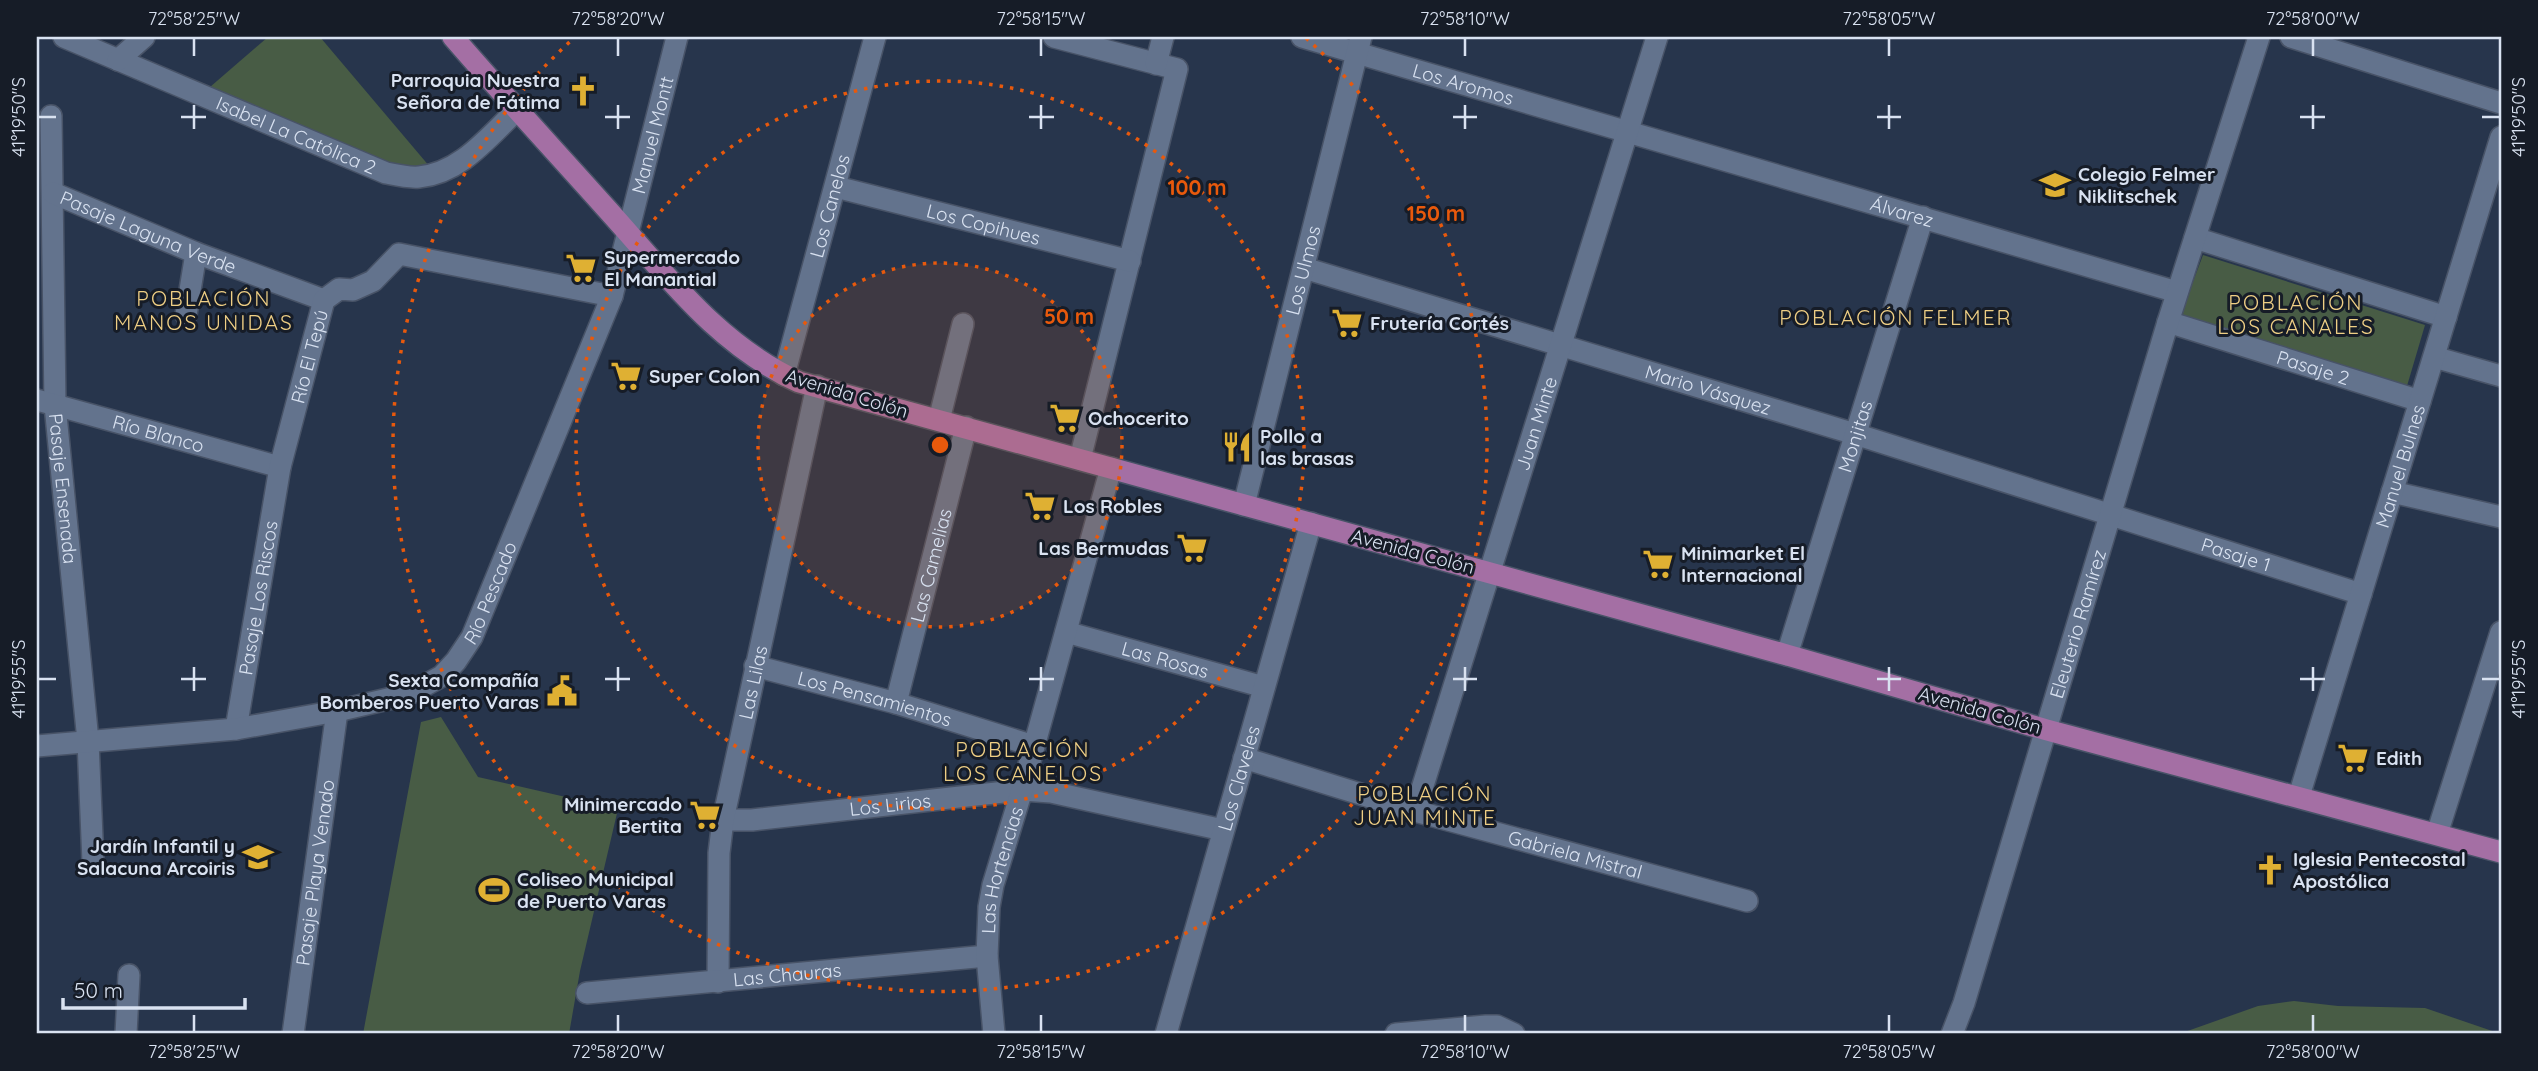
<svg xmlns="http://www.w3.org/2000/svg" width="2538" height="1071" viewBox="0 0 2538 1071" font-family="Quicksand,sans-serif">
<style>
.green{fill:#485c45}
.lines{fill:none;stroke-linecap:round;stroke-linejoin:round}
.minor-casing{stroke:#485367;stroke-width:24}
.major-casing{stroke:#485367;stroke-width:24}
.minor{stroke:#63738d;stroke-width:21}
.major{stroke:#a46fa4;stroke-width:21}
.ticks{fill:none;stroke:#d9e2f1;stroke-width:2.5}
.ring{fill:none;stroke:#e8590c;stroke-width:3.5;stroke-dasharray:3.5 7}
.labels{text-anchor:middle;stroke-width:6;stroke-linejoin:round;paint-order:stroke}
.poi-label{font-size:19px;font-weight:bold;fill:#d9e2f1;stroke:#161c27;text-anchor:start}
.street-label{font-size:19px;fill:#d9e2f1;stroke:#161c27}
.neighbourhood-label{font-size:21px;letter-spacing:2px;fill:#efcf85;stroke:#161c27}
.centre{fill:#e8590c;stroke:#161c27;stroke-width:3.5}
.ring-label{font-size:21px;text-anchor:middle;font-weight:bold;fill:#e8590c;stroke:#161c27;stroke-width:6;stroke-linejoin:round;paint-order:stroke}
.neatline{fill:none;stroke:#d9e2f1;stroke-width:2.5}
.ticks-label{font-size:18px;text-anchor:middle;fill:#d9e2f1}
</style>
<rect width="100%" height="100%" fill="#27354c"/>
<g class="green">
<polygon points="268,37 320,37 430,167 390,167 210,87"/>
<polygon points="2203,255 2425,325 2407,386 2180,316"/>
<polygon points="441,717 478,777 618,809 580,971 569,1034 363,1034 421,722"/>
<polygon points="2294,1001 2338,1006 2425,1008 2501,1034 2179,1034 2258,1006"/>
</g>
<g class="lines">
<g class="minor-casing">
<g id="minor">
<path id="s1" d="M64,37l322,136c10,2 22,5 33,4 42,-4 69,-40 98,-67"/>
<polyline points="1054,37 1177,69 1080,459"/>
<path id="s2" d="M1302,37l875,255"/>
<polyline points="2291,37 2501,103"/>
<polyline points="118,60 144,37"/>
<polyline points="1156,64 1163,37"/>
<path id="s3" d="M51,116l4,289 33,336 5,121"/>
<path id="s4" d="M836,187l294,74"/>
<path id="s5" d="M53,193l143,60 128,47"/>
<polyline points="2195,238 2446,317"/>
<path id="s6" d="M1304,268l551,166 506,160"/>
<polyline points="186,315 196,253"/>
<path id="s7" d="M2168,322l252,79"/>
<polyline points="2434,357 2501,376"/>
<path id="s8" d="M784,375l91,-338"/>
<path id="s9" d="M37,400l243,67"/>
<polyline points="939,420 963,324"/>
<polyline points="2392,492 2501,517"/>
<path id="s10" d="M1244,505l117,-468"/>
<path id="s11" d="M1066,632l198,55"/>
<path id="s12" d="M1787,655l136,-438"/>
<path id="s13" d="M755,666l141,37 138,43"/>
<path id="s14" d="M896,703l70,-276"/>
<path id="s15" d="M236,729l44,-262 44,-167 15,-11 14,1 20,-9 26,-27 213,42"/>
<path id="s16" d="M37,746l199,-17 101,-18 72,-17 33,-18 14,-15 16,-24 140,-341 65,-259"/>
<path id="s17" d="M1244,758l171,53 332,90"/>
<path id="s18" d="M2299,796l202,-659"/>
<path id="s19" d="M1415,811l242,-774"/>
<path id="s20" d="M723,820h29l270,-30 29,2 172,38"/>
<polyline points="2437,834 2501,632"/>
<path id="s21" d="M718,982l1,-129 4,-33 94,-434"/>
<path id="s22" d="M587,993l400,-37"/>
<polyline points="126,1034 129,975"/>
<path id="s23" d="M293,1034l44,-323"/>
<path id="s24" d="M994,1034l-7,-78 2,-49 4,-22 29,-95 89,-322"/>
<path id="s25" d="M1166,1034l145,-511"/>
<polyline points="1396,1034 1486,1026 1497,1026 1514,1034"/>
<path id="s26" d="M1952,1034l12,-31 204,-681 91,-285"/>
</g>
</g>
<g class="major-casing">
<path id="major" d="M453,37c50,58 102,114 153,171 59,65 111,137 193,174l988,273 260,75 454,122"/>
</g>
<use href="#minor" class="minor"/>
<use href="#major" class="major"/>
</g>
<path class="ticks" d="M194,38v18M618,38v18M1041,38v18M1465,38v18M1889,38v18M2313,38v18M194,105v24M618,105v24M1041,105v24M1465,105v24M1889,105v24M2313,105v24M38,117h18M181,117h25M605,117h25M1029,117h25M1453,117h24M1877,117h24M2300,117h25M2482,117h18M194,667v24M618,667v24M1041,667v24M1465,667v24M1889,667v24M2313,667v24M38,679h18M181,679h25M605,679h25M1029,679h25M1453,679h24M1877,679h24M2300,679h25M2482,679h18M194,1015v17M618,1015v17M1041,1015v17M1465,1015v17M1889,1015v17M2313,1015v17"/>
<circle cx="940" cy="445" r="182" fill="#e8590c" fill-opacity=".12"/>
<g class="ring">
<circle cx="940" cy="445" r="182"/>
<circle cx="940" cy="445" r="364"/>
<path d="M1306 38A547 547 0 1 1 574 38"/>
</g>
<defs>
<g id="church-bare" transform="scale(2.415)"><path d="M-1.2-6h2.4v3.5h3.3v2.4h-3.3V6h-2.4V-.1h-3.3v-2.4h3.3Z" fill="#dfb033" stroke="#161c27" stroke-width="2.5" paint-order="stroke"/></g>
<g id="school-bare" transform="scale(2.415)"><path d="M0-5L7-2L0 1L-7-2ZM-4 1L0 2.5L4 1V4Q0 6-4 4Z" fill="#dfb033" stroke="#161c27" stroke-width="2.5" paint-order="stroke"/></g>
<g id="supermarket-bare" transform="scale(2.415)"><path d="M-6-5.5h2.5l.6 2H6L4.5 2H-2.5L-4.4-4H-6ZM-1.5 3.2a1.3 1.3 0 1 0 .1 0ZM3 3.2a1.3 1.3 0 1 0 .1 0Z" fill="#dfb033" stroke="#161c27" stroke-width="2.5" paint-order="stroke"/></g>
<g id="restaurant-bare" transform="scale(2.415)"><path d="M-5-6h1v4h1v-4h1v4h1v-4h1v5L-1.5 .5V6h-2V.5L-5-1ZM5-6V6H3V1.5H1.5Q1.5-4 5-6Z" fill="#dfb033" stroke="#161c27" stroke-width="2.5" paint-order="stroke"/></g>
<g id="civic-bare" transform="scale(2.415)"><path d="M-.6-6.5H3V-4.5H.6V-3L4-1V1h2V6H-6V1h2V-1L-.6-3ZM-1.2 2.5V6h2.4V2.5Z" fill="#dfb033" stroke="#161c27" stroke-width="2.5" paint-order="stroke"/></g>
<g id="stadium-bare" transform="scale(2.415)"><path d="M0-5a6.5 5 0 1 0 0 10a6.5 5 0 1 0 0-10ZM-3.5-1.8h7v3.6h-7Z" fill="#dfb033" stroke="#161c27" stroke-width="2.5" paint-order="stroke"/></g>
</defs>
<g fill-rule="evenodd">
<use href="#church-bare" x="583" y="91"/>
<use href="#school-bare" x="2055" y="185"/>
<use href="#supermarket-bare" x="581" y="268"/>
<use href="#supermarket-bare" x="1347" y="323"/>
<use href="#supermarket-bare" x="626" y="376"/>
<use href="#supermarket-bare" x="1065" y="418"/>
<use href="#restaurant-bare" x="1237" y="447"/>
<use href="#supermarket-bare" x="1040" y="506"/>
<use href="#supermarket-bare" x="1192" y="548"/>
<use href="#supermarket-bare" x="1658" y="564"/>
<use href="#civic-bare" x="562" y="691"/>
<use href="#supermarket-bare" x="2353" y="758"/>
<use href="#supermarket-bare" x="705" y="815"/>
<use href="#school-bare" x="258" y="857"/>
<use href="#church-bare" x="2270" y="870"/>
<use href="#stadium-bare" x="494" y="890"/>
</g>
<g class="labels">
<g class="poi-label">
<text x="560" y="87" text-anchor="end">Parroquia Nuestra<tspan x="560" dy="22">Señora de Fátima</tspan></text>
<text x="2078" y="181">Colegio Felmer<tspan x="2078" dy="22">Niklitschek</tspan></text>
<text x="604" y="264">Supermercado<tspan x="604" dy="22">El Manantial</tspan></text>
<text x="1370" y="330">Frutería Cortés</text>
<text x="649" y="383">Super Colon</text>
<text x="1088" y="425">Ochocerito</text>
<text x="1260" y="443">Pollo a<tspan x="1260" dy="22">las brasas</tspan></text>
<text x="1063" y="513">Los Robles</text>
<text x="1169" y="555" text-anchor="end">Las Bermudas</text>
<text x="1681" y="560">Minimarket El<tspan x="1681" dy="22">Internacional</tspan></text>
<text x="539" y="687" text-anchor="end">Sexta Compañía<tspan x="539" dy="22">Bomberos Puerto Varas</tspan></text>
<text x="2376" y="765">Edith</text>
<text x="682" y="811" text-anchor="end">Minimercado<tspan x="682" dy="22">Bertita</tspan></text>
<text x="235" y="853" text-anchor="end">Jardín Infantil y<tspan x="235" dy="22">Salacuna Arcoiris</tspan></text>
<text x="2293" y="866">Iglesia Pentecostal<tspan x="2293" dy="22">Apostólica</tspan></text>
<text x="517" y="886">Coliseo Municipal<tspan x="517" dy="22">de Puerto Varas</tspan></text>
</g>
<g class="street-label">
<text dy="7" stroke="none"><textPath href="#s2" startOffset="168">Los Aromos</textPath></text>
<text dy="7" stroke="none"><textPath href="#s1" startOffset="252">Isabel La Católica 2</textPath></text>
<text dy="7" stroke="none"><textPath href="#s16" startOffset="998">Manuel Montt</textPath></text>
<text dy="7" stroke="none"><textPath href="#s8" startOffset="175">Los Canelos</textPath></text>
<text dy="7" stroke="none"><textPath href="#s2" startOffset="625">Álvarez</textPath></text>
<text dy="7" stroke="none"><textPath href="#s4" startOffset="152">Los Copihues</textPath></text>
<text dy="7" stroke="none"><textPath href="#s5" startOffset="103">Pasaje Laguna Verde</textPath></text>
<text dy="7" stroke="none"><textPath href="#s10" startOffset="242">Los Ulmos</textPath></text>
<text dy="7" stroke="none"><textPath href="#s15" startOffset="380">Río El Tepú</textPath></text>
<text dy="7" stroke="none"><textPath href="#s7" startOffset="152">Pasaje 2</textPath></text>
<text dy="7" stroke="none"><textPath href="#s6" startOffset="422">Mario Vásquez</textPath></text>
<text transform="translate(847 393) rotate(17)" y="7">Avenida Colón</text>
<text dy="7" stroke="none"><textPath href="#s19" startOffset="406">Juan Minte</textPath></text>
<text dy="7" stroke="none"><textPath href="#s9" startOffset="126">Río Blanco</textPath></text>
<text dy="7" stroke="none"><textPath href="#s12" startOffset="229">Monjitas</textPath></text>
<text dy="7" stroke="none"><textPath href="#s18" startOffset="345">Manuel Bulnes</textPath></text>
<text dy="7" stroke="none"><textPath href="#s3" startOffset="373">Pasaje Ensenada</textPath></text>
<text transform="translate(1413 551) rotate(15)" y="7">Avenida Colón</text>
<text dy="7" stroke="none"><textPath href="#s6" startOffset="975">Pasaje 1</textPath></text>
<text dy="7" stroke="none"><textPath href="#s14" startOffset="142">Las Camelias</textPath></text>
<text dy="7" stroke="none"><textPath href="#s16" startOffset="511">Río Pescado</textPath></text>
<text dy="7" stroke="none"><textPath href="#s15" startOffset="133">Pasaje Los Riscos</textPath></text>
<text dy="7" stroke="none"><textPath href="#s26" startOffset="429">Eleuterio Ramírez</textPath></text>
<text dy="7" stroke="none"><textPath href="#s11" startOffset="103">Las Rosas</textPath></text>
<text dy="7" stroke="none"><textPath href="#s21" startOffset="303">Las Lilas</textPath></text>
<text dy="7" stroke="none"><textPath href="#s13" startOffset="124">Los Pensamientos</textPath></text>
<text transform="translate(1980 710) rotate(16)" y="7">Avenida Colón</text>
<text dy="7" stroke="none"><textPath href="#s25" startOffset="266">Los Claveles</textPath></text>
<text dy="7" stroke="none"><textPath href="#s20" startOffset="168">Los Lirios</textPath></text>
<text dy="7" stroke="none"><textPath href="#s17" startOffset="345">Gabriela Mistral</textPath></text>
<text dy="7" stroke="none"><textPath href="#s24" startOffset="166">Las Hortencias</textPath></text>
<text dy="7" stroke="none"><textPath href="#s23" startOffset="163">Pasaje Playa Venado</textPath></text>
<text dy="7" stroke="none"><textPath href="#s22" startOffset="201">Las Chauras</textPath></text>
</g>
<g class="neighbourhood-label">
<text x="204" y="306">POBLACIÓN<tspan x="204" dy="24">MANOS UNIDAS</tspan></text>
<text x="2296" y="310">POBLACIÓN<tspan x="2296" dy="24">LOS CANALES</tspan></text>
<text x="1896" y="325">POBLACIÓN FELMER</text>
<text x="1023" y="757">POBLACIÓN<tspan x="1023" dy="24">LOS CANELOS</tspan></text>
<text x="1425" y="801">POBLACIÓN<tspan x="1425" dy="24">JUAN MINTE</tspan></text>
</g>
</g>
<circle cx="940" cy="445" r="10" class="centre"/>
<g class="ring-label">
<text x="1197" y="195">100 m</text>
<text x="1436" y="221">150 m</text>
<text x="1069" y="324">50 m</text>
</g>
<rect width="2538" height="1071" fill="none" stroke="#161c27" stroke-width="77"/>
<path d="M63 998v10h182v-10" fill="none" stroke="#d9e2f1" stroke-width="3.5"/>
<text x="74" y="998" font-size="21" fill="#d9e2f1" stroke="#161c27" stroke-width="5" paint-order="stroke">50 m</text>
<rect x="38" y="38" width="2462" height="994" class="neatline"/>
<g class="ticks-label">
<text x="194" y="25">72°58'25"W</text>
<text x="618" y="25">72°58'20"W</text>
<text x="1041" y="25">72°58'15"W</text>
<text x="1465" y="25">72°58'10"W</text>
<text x="1889" y="25">72°58'05"W</text>
<text x="2313" y="25">72°58'00"W</text>
<text transform="translate(19 117) rotate(-90)" y="6">41°19'50"S</text>
<text transform="translate(2519 117) rotate(-90)" y="6">41°19'50"S</text>
<text transform="translate(19 679) rotate(-90)" y="6">41°19'55"S</text>
<text transform="translate(2519 679) rotate(-90)" y="6">41°19'55"S</text>
<text x="194" y="1058">72°58'25"W</text>
<text x="618" y="1058">72°58'20"W</text>
<text x="1041" y="1058">72°58'15"W</text>
<text x="1465" y="1058">72°58'10"W</text>
<text x="1889" y="1058">72°58'05"W</text>
<text x="2313" y="1058">72°58'00"W</text>
</g>
</svg>
